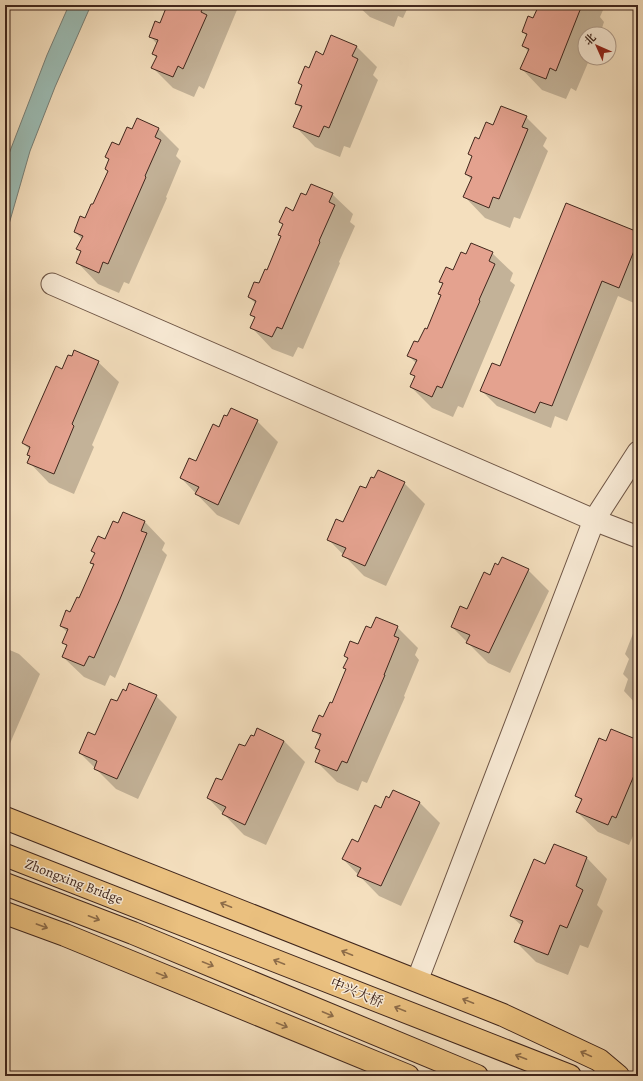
<svg xmlns="http://www.w3.org/2000/svg" width="643" height="1081" viewBox="0 0 643 1081" font-family="Alegreya,'Noto Serif SC',serif">
<style>
.water{fill:#9cbcb4;stroke:#788078}
.shadow{fill:#0003}
.building{fill:#e4a28f;stroke:#41271d}
.lines{fill:none;stroke-linecap:round;stroke-linejoin:round}
.minor-casing{stroke:#6e5545;stroke-width:23}
.primary-casing{stroke:#41271d;stroke-width:24}
.minor{stroke:#f8ead5;stroke-width:21}
.primary{stroke:#eac07f;stroke-width:22}
.oneway{stroke:#8d6c49}
.labels{text-anchor:middle;stroke-width:3;stroke-linejoin:round;paint-order:stroke}
.street-label{font-size:14px;fill:#41271d;stroke:#f8ead5}
</style>
<rect width="100%" height="100%" fill="#f4dfbe"/>
<filter id="stains"><feTurbulence type="fractalNoise" baseFrequency=".005" numOctaves="4"/><feColorMatrix values="0 0 0 0 .2 0 0 0 0 .09 0 0 0 0 .02 0 0 0 .5 -.17"/></filter>
<radialGradient id="worn" r=".72"><stop offset=".6" stop-color="#630" stop-opacity="0"/><stop offset="1" stop-color="#630" stop-opacity=".3"/></radialGradient>
<polygon class="water" points="69,5 91,5 55,87 30,151 5,238 5,164 47,55"/>
<g class="shadow">
<polygon points="171,5 239,5 204,89 199,86 194,97 173,88 153,68 157,58 153,54 157,44 150,36 160,24"/>
<polygon points="357,5 409,5 403,18 398,16 394,27 370,17"/>
<polygon points="540,5 598,5 603,10 600,17 604,22 600,34 585,34 585,58 590,58 576,91 571,88 566,99 542,90 522,69 529,52 523,46 527,36 523,32 534,20"/>
<polygon points="356,46 377,67 373,75 378,80 350,148 344,146 340,157 315,147 295,126 302,109 296,103 303,86 299,83 310,69 324,56"/>
<polygon points="526,117 547,138 543,146 548,151 520,219 514,217 510,228 485,218 465,197 472,180 466,174 473,157 469,154 479,140 494,127"/>
<polygon points="138,120 159,129 179,149 176,156 181,161 166,197 167,198 129,284 124,282 119,293 98,284 78,263 82,253 78,249 82,239 75,232 85,220 94,206 108,172 106,169 110,160 107,157 120,147 133,131"/>
<polygon points="332,194 353,214 350,222 355,226 339,262 340,263 303,349 298,347 293,357 272,349 252,328 256,319 252,314 256,304 249,297 259,285 268,271 282,237 284,225 281,222 294,212 307,196"/>
<polygon points="638,233 638,293 634,303 618,296 567,421 555,416 551,428 497,406 482,391"/>
<polygon points="492,253 513,273 510,281 515,285 463,408 458,406 453,417 432,408 411,387 416,377 412,373 416,363 409,356 419,344 427,330 442,296 443,284 440,281 454,271 467,255"/>
<polygon points="98,362 119,382 92,445 94,447 74,494 49,483 29,462 31,458 28,455 30,450 23,443 63,370"/>
<polygon points="257,421 278,442 239,525 217,515 181,478 196,462 219,428"/>
<polygon points="404,483 425,504 386,586 364,576 328,539 343,523 366,490"/>
<polygon points="123,513 145,522 165,543 162,550 167,555 140,620 115,678 110,675 105,686 84,677 63,657 68,647 64,643 68,633 61,626 71,613 79,600 94,566 91,563 95,554 92,551 106,541 119,525"/>
<polygon points="528,570 549,591 510,673 488,663 452,627 467,611 490,576"/>
<polygon points="397,627 418,648 415,655 419,660 404,696 405,697 367,783 362,781 358,791 337,782 316,761 320,752 316,748 321,738 314,730 324,718 332,705 347,670 344,668 348,659 345,656 359,646 371,630"/>
<polygon points="634,631 638,632 638,706 624,691 628,679 623,674 629,659 625,654"/>
<polygon points="5,648 19,654 40,674 5,755"/>
<polygon points="156,696 177,717 138,799 116,789 80,753 95,737 118,702"/>
<polygon points="258,729 284,741 305,762 266,845 244,835 208,798 223,782 246,748 254,738"/>
<polygon points="606,742 638,742 638,835 637,838 633,836 629,845 598,832 577,812 582,801 576,795"/>
<polygon points="394,791 420,803 440,823 401,906 379,896 343,859 359,843 390,799"/>
<polygon points="554,845 587,858 607,879 597,905 603,911 588,948 580,945 568,975 536,962 515,941 522,926 511,916 546,865"/>
</g>
<g class="building">
<polygon points="170,5 204,5 201,12 207,15 183,69 178,66 173,77 151,68 157,56 152,54 158,40 149,37 155,21 160,23 166,8 168,9"/>
<polygon points="539,5 582,5 556,71 550,68 546,79 520,69 529,49 522,46 527,34 522,32 528,16 533,18"/>
<polygon points="331,35 357,46 352,56 358,59 329,128 324,126 319,137 293,127 302,106 295,104 302,85 298,83 305,66 309,68 316,51 323,55"/>
<polygon points="501,106 527,116 522,127 528,129 499,199 493,197 489,208 463,197 472,177 465,174 472,156 468,154 475,137 479,139 486,122 493,125"/>
<polygon points="137,118 159,128 155,137 161,140 145,176 146,177 108,264 103,262 99,273 76,263 81,251 76,249 83,236 74,232 80,216 85,218 91,204 93,204 108,171 105,169 109,159 105,157 112,142 119,145 127,127 132,129"/>
<polygon points="311,184 333,193 329,202 335,205 319,241 320,242 282,329 277,327 272,337 250,328 255,317 250,315 256,301 248,297 254,282 259,283 265,269 267,270 281,236 278,235 283,224 279,222 286,207 293,211 301,193 306,195"/>
<polygon points="566,203 638,232 638,241 619,288 602,281 552,406 540,402 535,413 480,391 492,363 500,366"/>
<polygon points="471,243 493,252 489,261 495,264 479,300 480,301 442,388 437,386 432,397 410,387 415,376 410,374 417,360 407,356 414,341 418,342 425,328 427,329 441,295 438,294 443,283 439,282 446,267 453,270 461,252 466,254"/>
<polygon points="74,350 99,361 72,424 74,426 54,474 27,463 30,456 27,455 30,447 22,443 56,366 62,369 68,355 72,356"/>
<polygon points="231,408 258,420 218,505 195,494 199,487 180,478 189,458 196,461 213,424 219,427 224,415 227,416"/>
<polygon points="378,470 405,482 365,566 342,556 346,548 327,540 336,519 343,522 360,486 366,488 371,477 374,478"/>
<polygon points="123,512 145,521 141,531 147,533 120,599 94,658 89,656 84,666 62,657 67,645 62,643 68,629 60,626 66,610 70,612 77,597 79,598 94,564 90,563 95,553 91,551 98,536 105,539 113,521 118,523"/>
<polygon points="502,557 529,569 489,653 466,643 470,635 451,627 460,606 467,609 484,572 490,575 495,563 498,565"/>
<polygon points="376,617 398,626 394,636 399,638 384,675 385,675 347,763 342,761 337,771 315,762 320,750 315,748 321,734 312,731 319,715 323,717 330,702 332,703 346,669 343,668 348,658 344,656 350,641 358,644 366,626 371,628"/>
<polygon points="129,683 157,695 117,779 94,769 97,761 79,753 88,732 95,735 111,699 117,701 123,689 126,691"/>
<polygon points="257,728 284,741 245,825 222,814 226,807 207,798 216,778 222,780 239,744 245,746 251,735 254,736"/>
<polygon points="611,729 638,740 638,766 616,818 612,816 608,825 576,812 582,799 575,796 599,738 606,741"/>
<polygon points="393,790 420,802 381,886 357,876 361,868 342,859 352,839 358,842 375,805 381,808 386,796 389,798"/>
<polygon points="554,844 587,857 576,886 583,890 567,928 560,925 548,955 514,942 523,921 510,916 534,859 545,864"/>
</g>
<g class="lines">
<g class="minor-casing">
<g id="minor">
<polyline points="52,284 594,520 638,537"/>
<polyline points="417,981 594,520 638,452"/>
</g>
</g>
<g class="primary-casing">
<g id="primary">
<polyline points="5,818 503,1015 599,1060 618,1076"/>
<polyline points="5,855 570,1076"/>
<polyline points="5,884 133,933 477,1076"/>
<polyline points="5,913 65,935 408,1076"/>
</g>
</g>
<use href="#minor" class="minor"/>
<use href="#primary" class="primary"/>
</g>
<defs><path id="oneway-shaft" d="M-6 0H5M1.5-3L5.5 0L1.5 3" fill="none" stroke-width="1.6" stroke-linecap="round" stroke-linejoin="round"/></defs>
<g class="oneway">
<use href="#oneway-shaft" transform="translate(226 905) rotate(-158)"/>
<use href="#oneway-shaft" transform="translate(94 918) rotate(21)"/>
<use href="#oneway-shaft" transform="translate(42 926) rotate(20)"/>
<use href="#oneway-shaft" transform="translate(347 953) rotate(-158)"/>
<use href="#oneway-shaft" transform="translate(279 962) rotate(-158)"/>
<use href="#oneway-shaft" transform="translate(208 964) rotate(22)"/>
<use href="#oneway-shaft" transform="translate(162 975) rotate(22)"/>
<use href="#oneway-shaft" transform="translate(468 1001) rotate(-158)"/>
<use href="#oneway-shaft" transform="translate(400 1009) rotate(-158)"/>
<use href="#oneway-shaft" transform="translate(328 1014) rotate(23)"/>
<use href="#oneway-shaft" transform="translate(282 1025) rotate(22)"/>
<use href="#oneway-shaft" transform="translate(586 1054) rotate(-155)"/>
<use href="#oneway-shaft" transform="translate(521 1057) rotate(-159)"/>
</g>
<g class="labels">
<g class="street-label">
<text transform="translate(74 881) rotate(21)" y="5">Zhongxing Bridge</text>
<text transform="translate(357 992) rotate(22)" y="5">中兴大桥</text>
</g>
</g>
<rect width="643" height="1081" fill="none" stroke="#f4dfbe" stroke-width="20"/>
<rect x="6" y="6" width="631" height="1069" fill="none" stroke="#41271d" stroke-width="2"/>
<rect x="10" y="10" width="623" height="1061" fill="none" stroke="#41271d"/>
<g transform="translate(597 46) rotate(315)"><circle r="19" fill="#f8ead5" stroke="#af9c8b"/>
<path d="M0-3L7 15L0 10L-7 15Z" fill="#8f2418"/>
<text y="-6" font-size="11" font-weight="bold" text-anchor="middle" fill="#41271d">北</text>
</g>
<rect width="100%" height="100%" filter="url(#stains)"/>
<rect width="100%" height="100%" fill="url(#worn)"/>
</svg>
